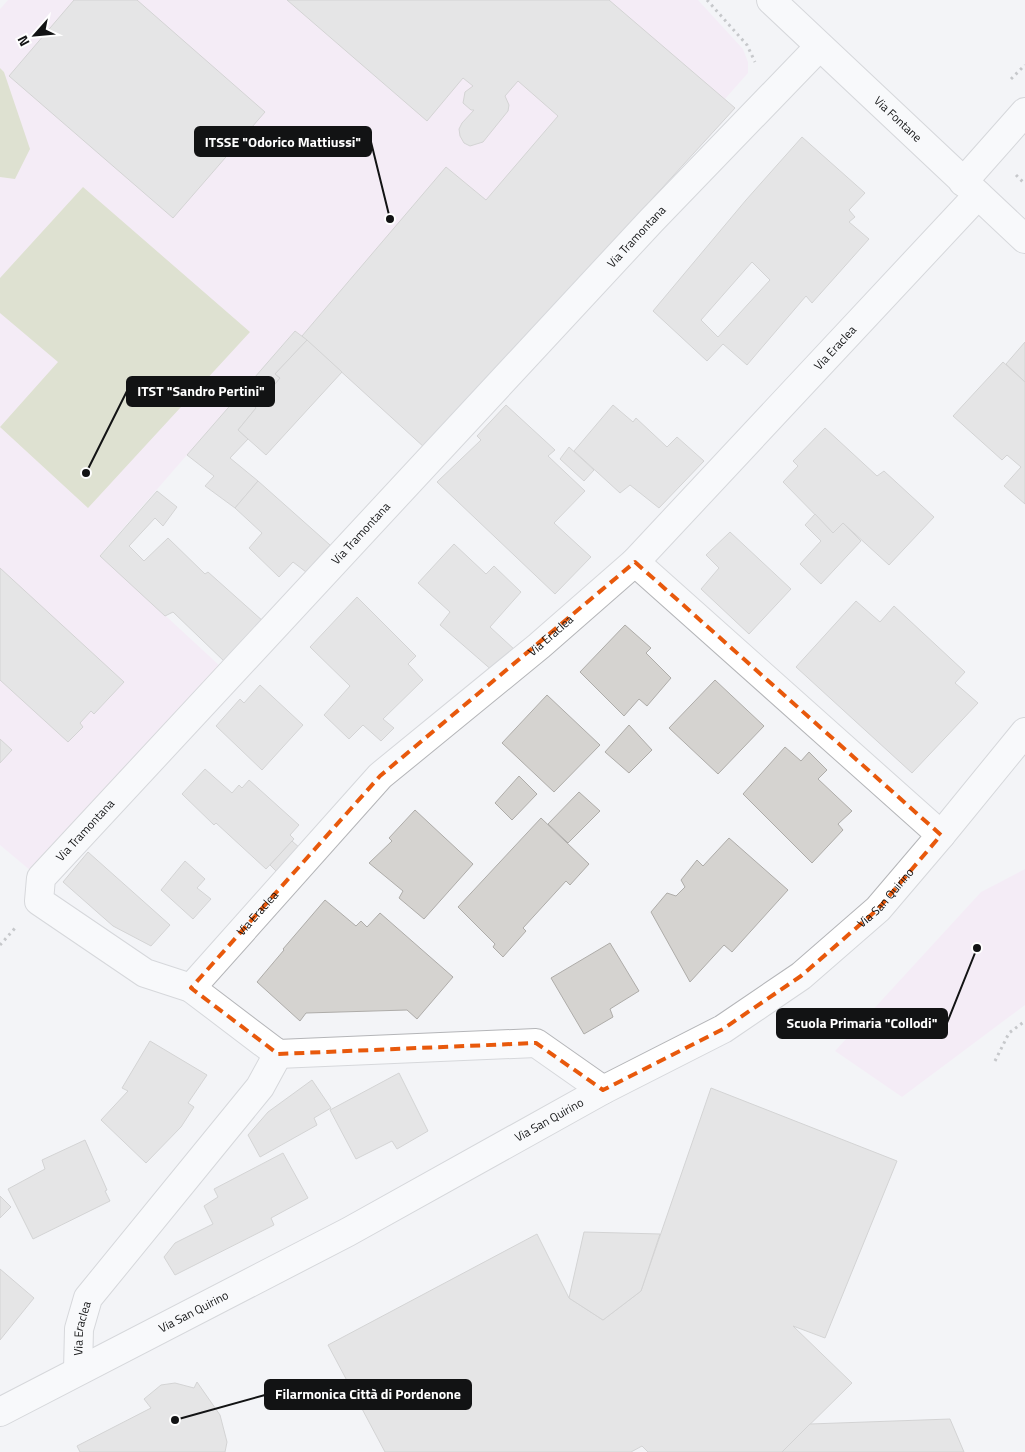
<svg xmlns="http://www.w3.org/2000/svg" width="1025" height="1452" viewBox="0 0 1025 1452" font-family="'Titillium Web',sans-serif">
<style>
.education{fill:#f7e3f3}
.green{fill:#c5caa3}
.building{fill:#d5d3d0;stroke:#aeaca9;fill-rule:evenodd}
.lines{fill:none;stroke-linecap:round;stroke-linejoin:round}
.minor-casing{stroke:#b4b5b8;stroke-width:30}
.path{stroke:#919294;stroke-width:3;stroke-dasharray:2.5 4;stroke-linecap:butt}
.minor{stroke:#fff;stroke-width:28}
.marked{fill:none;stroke:#e8590c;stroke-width:4;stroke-dasharray:10 6;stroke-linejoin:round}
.labels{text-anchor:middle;stroke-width:5;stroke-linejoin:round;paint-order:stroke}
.street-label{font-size:12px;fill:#121314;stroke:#fff}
.leader{fill:none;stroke:#121314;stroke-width:2}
.callout-dot{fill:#121314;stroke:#fff;stroke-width:2}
.callout{fill:#121314;stroke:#121314;stroke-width:2}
.callout-label{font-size:14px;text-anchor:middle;font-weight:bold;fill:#fff}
</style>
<rect width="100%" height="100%" fill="#f3f4f7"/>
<g class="education">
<polygon points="8,0 698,0 743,49 748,62 748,73 725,99 735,108 425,448 302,336 295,331 286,341 100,555 220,666 31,871 0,845 0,77 4,72 0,68 0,9"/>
<polygon points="1025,869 1025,1005 902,1097 835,1051 981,892"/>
</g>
<g class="green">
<polygon points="0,68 4,72 30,149 15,179 0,177"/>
<polygon points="83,187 250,332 88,508 0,427 58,362 0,313 0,278"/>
</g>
<g class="building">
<polygon points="74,0 137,0 265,112 173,218 9,76"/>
<polygon points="287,0 609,0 735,108 425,448 302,336 446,167 486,200 558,116 518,81 505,96 509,105 508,111 483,142 470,146 464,143 460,136 459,129 462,123 474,110 471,110 463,103 465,92 473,86 463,78 427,121"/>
<path d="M802,137l63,56 -16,17 6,7 -6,5 20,17 -57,64 -6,-7 -59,69 -24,-21 -16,17 -54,-50 93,-111zM752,262l18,18 -52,57 -17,-17z"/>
<polygon points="295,331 307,340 275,374 280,378 267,394 259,388 248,399 256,408 238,430 248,439 230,458 258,481 235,508 205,486 214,476 187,455"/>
<polygon points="307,340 342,372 266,455 238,430 256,408 248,399 259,388 267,394 280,378 275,374"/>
<polygon points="1025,342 1025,382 1006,364"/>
<polygon points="1003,362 1025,382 1025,504 1004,486 1021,467 1007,455 1002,460 953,416"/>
<polygon points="506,405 555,450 548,456 585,491 554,523 591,557 555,594 437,482 481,440 477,436"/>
<polygon points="613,405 633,422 636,418 667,447 677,437 704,461 659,508 630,485 620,493 574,451"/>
<polygon points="825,428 877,476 884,471 934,517 889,565 843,523 833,533 783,482 798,466 793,461"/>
<polygon points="569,447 594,470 584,481 560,459"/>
<polygon points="258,481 330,545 306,572 293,562 279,577 249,548 262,533 235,508"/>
<polygon points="157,491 177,507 163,526 155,518 129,546 144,561 168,538 205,574 208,572 264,622 226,663 173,612 165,616 100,556"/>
<polygon points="815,514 833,533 843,523 861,541 821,584 800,564 821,541 805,525"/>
<polygon points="730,532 791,589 749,634 701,589 719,568 706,555"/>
<polygon points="454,544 486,574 494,566 521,592 490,627 515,650 494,672 440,625 450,612 418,583"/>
<polygon points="0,568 124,682 94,714 91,711 80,723 83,727 68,742 0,680"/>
<polygon points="357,597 416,656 408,664 423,680 383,719 394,728 381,741 363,725 349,739 324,715 350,686 310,647"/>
<polygon points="856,601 880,622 894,606 965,672 955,683 978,703 912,773 796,667"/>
<polygon points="625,625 651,648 646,653 671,678 647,706 639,699 624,716 580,672"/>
<polygon points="715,680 764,726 718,774 669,728"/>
<polygon points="260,685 303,725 262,770 216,726 240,699 244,703"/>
<polygon points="547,695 600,745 554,792 502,743"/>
<polygon points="629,725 652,750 629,773 605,752"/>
<polygon points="0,739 12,750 0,763"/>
<polygon points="785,747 801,761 809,752 827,770 818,779 852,811 838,824 843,830 812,863 743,794"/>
<polygon points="205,769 232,793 239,785 242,788 249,780 299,825 290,835 294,839 266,869 216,823 214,825 182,794"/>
<polygon points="519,776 537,794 512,820 495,803"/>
<polygon points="579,792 600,811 568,843 548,824"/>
<polygon points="415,810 473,864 424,919 399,898 403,891 369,863 392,841 389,838"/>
<polygon points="541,818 589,864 570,885 566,881 523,928 526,931 503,957 493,947 495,944 458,907"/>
<polygon points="729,838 788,890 732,952 724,945 690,982 651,912 667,893 676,896 685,887 681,880 697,860 703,866"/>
<polygon points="292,841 301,849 278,873 270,865"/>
<polygon points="88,852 170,925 151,946 113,926 63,882"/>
<polygon points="185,861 205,879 197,888 211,899 193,919 161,890"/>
<polygon points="325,900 356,926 361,921 367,927 380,913 453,977 417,1019 407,1010 306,1013 300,1021 257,982 284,950 283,949"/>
<polygon points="610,943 639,991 610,1009 613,1017 584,1034 551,978"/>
<polygon points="150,1041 207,1075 188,1103 194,1107 181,1127 146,1163 101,1120 128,1091 122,1088"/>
<polygon points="399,1073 428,1131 397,1149 392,1141 356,1159 330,1110"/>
<polygon points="312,1080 331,1108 314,1118 317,1125 260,1157 248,1135 268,1112"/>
<polygon points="711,1088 897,1161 825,1338 793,1326 852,1383 782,1452 648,1452 642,1446 631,1452 385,1452 328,1345 537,1234 569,1298 603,1320 641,1291"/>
<polygon points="85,1140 107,1190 105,1191 110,1201 33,1239 8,1189 45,1169 42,1160"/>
<polygon points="283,1153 308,1198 271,1218 274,1225 175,1275 164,1257 175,1243 213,1224 204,1206 218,1197 214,1189"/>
<polygon points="0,1196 11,1207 0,1218"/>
<polygon points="584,1232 660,1234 641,1291 603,1320 569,1298"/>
<polygon points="0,1269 34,1298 0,1340"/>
<polygon points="197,1382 220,1415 227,1442 225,1452 80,1452 77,1446 151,1408 144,1399 161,1385 175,1383 194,1388"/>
<polygon points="950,1419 964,1452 782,1452 810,1424"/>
</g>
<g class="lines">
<g class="minor-casing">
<g id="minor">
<path id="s1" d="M771,0l254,239"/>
<polyline points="963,182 1025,112"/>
<polyline points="635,562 941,835"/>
<path id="s2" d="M191,988l189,-212 159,-130 96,-84 343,-367"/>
<path id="s3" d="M603,1090l-67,-47 -258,11 -87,-66 -46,-15 -106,-72 2,-23 610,-657 168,-174"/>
<path id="s4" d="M78,1370l1,-41 9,-31 172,-211 18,-33"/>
<path id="s5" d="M0,1412l348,-180 255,-142 120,-61 78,-53 77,-67 63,-74 84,-103"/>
</g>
</g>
<g class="path">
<polyline points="707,0 747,45 755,62"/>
<polyline points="1011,79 1025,65"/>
<polyline points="1016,175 1025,184"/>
<polyline points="0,945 16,927"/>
<polyline points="995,1061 1009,1033 1025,1021"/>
</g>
<use href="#minor" class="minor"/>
</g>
<path d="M0 0H1025V1452H0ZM635,562l306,273 -63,74 -77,67 -78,53 -120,61 -67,-47 -258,11 -87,-66 189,-212z" fill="#f3f4f7" fill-opacity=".55" fill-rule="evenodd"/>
<path class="marked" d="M635,562l306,273 -63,74 -77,67 -78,53 -120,61 -67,-47 -258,11 -87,-66 189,-212z"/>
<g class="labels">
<g class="street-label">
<text dy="4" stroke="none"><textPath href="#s1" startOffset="174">Via Fontane</textPath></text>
<text dy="4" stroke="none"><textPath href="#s3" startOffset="1524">Via Tramontana</textPath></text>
<text dy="4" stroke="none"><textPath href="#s2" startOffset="910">Via Eraclea</textPath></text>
<text dy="4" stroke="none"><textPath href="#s3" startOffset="1119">Via Tramontana</textPath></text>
<text dy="4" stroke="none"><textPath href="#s2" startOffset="505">Via Eraclea</textPath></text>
<text dy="4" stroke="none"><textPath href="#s3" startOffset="714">Via Tramontana</textPath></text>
<text dy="4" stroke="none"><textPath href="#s5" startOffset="1028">Via San Quirino</textPath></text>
<text dy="4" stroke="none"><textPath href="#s2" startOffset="100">Via Eraclea</textPath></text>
<text dy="4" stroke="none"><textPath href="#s5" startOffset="622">Via San Quirino</textPath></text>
<text dy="4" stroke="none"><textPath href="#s5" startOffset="218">Via San Quirino</textPath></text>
<text dy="4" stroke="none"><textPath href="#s4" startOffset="42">Via Eraclea</textPath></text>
</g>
</g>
<path class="leader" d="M390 219L371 142M86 473L127 391M977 948L947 1023M175 1420L265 1395"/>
<g class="callout-dot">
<circle cx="390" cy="219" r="5"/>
<circle cx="86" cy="473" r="5"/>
<circle cx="977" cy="948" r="5"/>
<circle cx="175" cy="1420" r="5"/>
</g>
<g class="callout">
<rect x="195" y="127" width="176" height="29" rx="5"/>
<rect x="127" y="377" width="147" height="29" rx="5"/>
<rect x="777" y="1009" width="170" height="29" rx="5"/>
<rect x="265" y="1380" width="206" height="29" rx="5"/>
</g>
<g class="callout-label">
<text x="283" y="147">ITSSE "Odorico Mattiussi"</text>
<text x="201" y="396">ITST "Sandro Pertini"</text>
<text x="862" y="1028">Scuola Primaria "Collodi"</text>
<text x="368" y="1399">Filarmonica Città di Pordenone</text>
</g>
<g transform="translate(35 35) rotate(243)" stroke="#ffffff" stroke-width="4" paint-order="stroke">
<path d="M0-4L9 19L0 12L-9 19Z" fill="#121314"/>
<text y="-8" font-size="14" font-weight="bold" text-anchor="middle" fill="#121314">N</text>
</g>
</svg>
